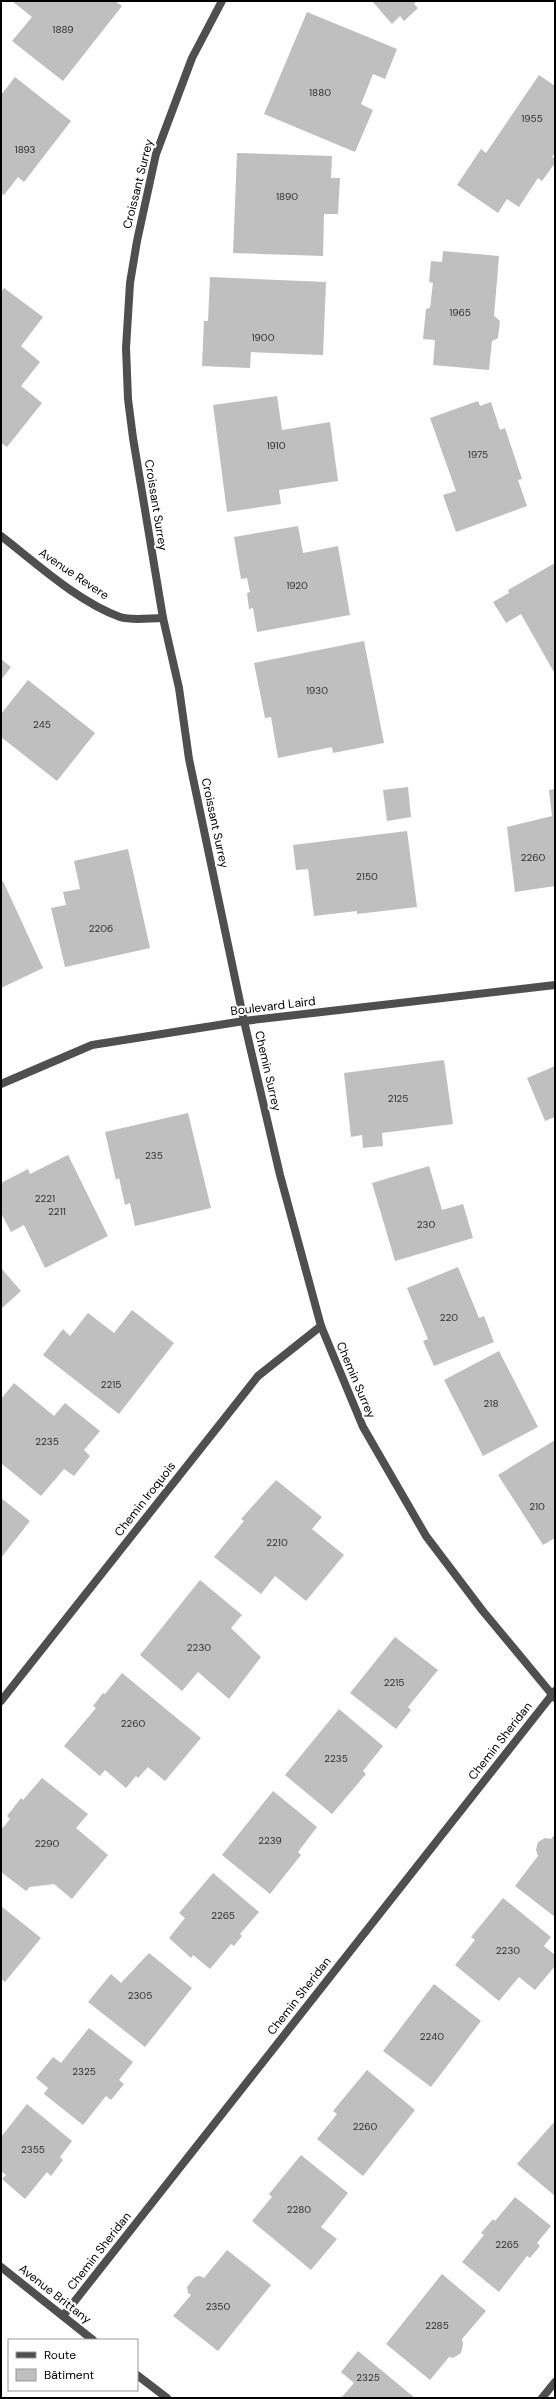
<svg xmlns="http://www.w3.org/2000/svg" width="556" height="2399" viewBox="0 0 556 2399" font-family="'DM Sans',sans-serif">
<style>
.building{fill:#bfbfbf}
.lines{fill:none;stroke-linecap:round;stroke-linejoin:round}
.minor{stroke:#4f4f4f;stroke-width:8}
.labels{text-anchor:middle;stroke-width:4;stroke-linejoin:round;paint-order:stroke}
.number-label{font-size:10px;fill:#303030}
.street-label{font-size:12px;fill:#000;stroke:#fff}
</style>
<rect width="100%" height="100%" fill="#fff"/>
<g class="building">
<polygon points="12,1 115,1 122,6 63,81 12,41 32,17"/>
<polygon points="372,1 417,1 414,4 418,8 404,21 400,16 392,24"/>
<polygon points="307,12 397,49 385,79 373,74 361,104 373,110 355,152 264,114"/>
<polygon points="539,75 555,86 555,153 552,157 555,159 555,163 542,181 538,178 519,207 507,199 498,213 457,185 481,149 486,153"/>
<polygon points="15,77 71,121 24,182 18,177 4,195 1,193 1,95"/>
<polygon points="237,153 332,156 331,178 340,178 338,214 324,214 323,256 233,253"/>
<polygon points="443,251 499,256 494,316 500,321 498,338 492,341 489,370 433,365 435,340 423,339 426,309 430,308 433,283 429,282 431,261 442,262"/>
<polygon points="210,277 326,282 323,355 251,352 250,368 202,366 204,321 208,321"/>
<polygon points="4,288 43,317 21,346 40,362 21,386 42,403 7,447 1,443 1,292"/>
<polygon points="277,396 282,430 330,422 338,481 279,490 281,504 227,512 213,405"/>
<polygon points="478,401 480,406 491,402 500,430 505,428 522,479 518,480 527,506 456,532 443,495 456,491 430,418"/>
<polygon points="298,526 303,553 338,546 350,615 257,632 253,608 249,609 247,593 250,592 247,578 241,579 234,537"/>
<polygon points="555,563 555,674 521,614 506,623 493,602 509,593 508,590"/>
<polygon points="364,641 384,743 333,753 332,747 278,758 271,717 265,718 254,663"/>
<polygon points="1,659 11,667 1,680"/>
<polygon points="28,680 95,733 57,781 1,737 1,714"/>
<polygon points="408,787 411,817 387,821 383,790"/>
<polygon points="555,789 555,886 515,892 507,827 552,816 549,790"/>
<polygon points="407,831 417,907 357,914 357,911 314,916 308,869 296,870 293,845"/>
<polygon points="128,849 150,948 65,967 51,908 66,905 63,892 80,889 74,861"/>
<polygon points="3,881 43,968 1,988 1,882"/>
<polygon points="444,1060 453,1124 382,1133 383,1146 363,1148 362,1135 351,1137 344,1073"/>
<polygon points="555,1066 555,1117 545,1121 527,1078"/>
<polygon points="188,1113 211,1208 135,1226 130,1203 125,1205 119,1178 116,1180 105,1132"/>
<polygon points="68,1155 108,1236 45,1268 24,1225 11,1232 1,1213 1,1183 28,1169 30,1174"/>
<polygon points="429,1166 442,1210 463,1204 473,1238 395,1261 372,1183"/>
<polygon points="458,1267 479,1318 484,1316 494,1342 434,1366 423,1341 428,1339 407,1288"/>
<polygon points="1,1268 21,1291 1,1309"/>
<polygon points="132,1310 174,1343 119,1414 43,1355 63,1329 70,1336 88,1313 114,1333"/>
<polygon points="499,1351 538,1427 483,1456 444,1380"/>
<polygon points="14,1383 54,1416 65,1403 100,1431 84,1450 90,1456 74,1476 64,1469 41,1496 1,1463 1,1399"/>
<polygon points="555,1440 555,1538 543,1545 498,1475"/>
<polygon points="276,1480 322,1517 312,1529 344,1555 306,1601 275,1576 261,1594 214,1557 244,1521 241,1519"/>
<polygon points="1,1498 30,1521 1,1558"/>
<polygon points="200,1580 242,1615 231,1628 261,1657 229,1699 198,1672 182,1691 140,1655"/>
<polygon points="395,1637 438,1670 408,1707 411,1710 396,1729 350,1693"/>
<polygon points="122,1673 201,1738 165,1781 148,1767 138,1778 136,1776 126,1788 105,1770 100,1776 64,1746 96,1708 93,1706 103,1693 105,1694"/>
<polygon points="339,1709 383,1746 363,1771 366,1774 332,1814 285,1775"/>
<polygon points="42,1778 88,1814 76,1828 108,1855 72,1899 54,1884 30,1887 26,1891 1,1872 1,1830 10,1819 7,1816 21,1798 23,1800"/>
<polygon points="273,1791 317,1827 298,1852 301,1855 270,1894 222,1855"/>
<polygon points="555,1834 555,1917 515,1886 538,1856 536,1850 538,1842 545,1838 551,1839"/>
<polygon points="213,1873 259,1912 240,1934 242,1936 234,1946 231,1944 210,1969 193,1955 191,1958 169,1938 185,1918 179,1913"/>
<polygon points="503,1898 551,1937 544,1946 555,1955 555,1966 535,1990 519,1977 499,2001 455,1965 475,1940 471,1937"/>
<polygon points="1,1906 41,1938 5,1982 1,1979"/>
<polygon points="149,1953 192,1988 145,2047 88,2002 111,1974 121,1983"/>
<polygon points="434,1984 481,2021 431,2087 383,2051"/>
<polygon points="89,2028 133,2062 119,2080 124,2084 111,2100 106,2096 83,2125 44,2094 48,2088 36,2078 53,2057 61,2063"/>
<polygon points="367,2070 415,2110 363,2176 317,2139 337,2114 333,2111"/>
<polygon points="27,2104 72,2141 60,2157 63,2160 51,2176 47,2172 25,2199 2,2179 6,2175 1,2171 1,2137"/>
<polygon points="555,2121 555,2196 517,2164"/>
<polygon points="301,2155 348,2193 321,2227 337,2239 311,2270 252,2221 272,2197 269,2194"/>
<polygon points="515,2197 551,2226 537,2243 540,2246 530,2258 527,2256 499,2292 462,2262 484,2235 481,2233 493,2219 495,2221"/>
<polygon points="227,2250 271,2285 218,2351 173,2316 191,2295 188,2293 187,2287 195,2277 200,2276 204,2278"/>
<polygon points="442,2274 486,2311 462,2339 463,2344 461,2353 453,2358 449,2357 430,2380 386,2344"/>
<polygon points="358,2351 415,2398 341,2398 354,2383 341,2372"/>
</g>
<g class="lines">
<g class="minor">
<polyline points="222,1 192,58 156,154 137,241 130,283 126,348 128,399 133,438 163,618 179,688 189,759 244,1021 280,1175 321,1326 363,1427 426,1536 482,1610 555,1698"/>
<path d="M1,536c35,27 77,66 119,81 12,4 30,1 43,1"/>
<polyline points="1,1084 92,1045 244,1021 555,985"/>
<polyline points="1,1701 258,1376 321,1326"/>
<polyline points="1,2267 93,2340"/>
<polyline points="63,2316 555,1691"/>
<polyline points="137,2375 167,2398"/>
<polyline points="542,2398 555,2382"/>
</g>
</g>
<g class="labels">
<g class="number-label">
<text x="63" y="33">1889</text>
<text x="320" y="96">1880</text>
<text x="532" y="122">1955</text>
<text x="25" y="153">1893</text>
<text x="287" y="200">1890</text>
<text x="460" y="316">1965</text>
<text x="263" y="341">1900</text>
<text x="276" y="449">1910</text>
<text x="478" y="458">1975</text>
<text x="297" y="589">1920</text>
<text x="317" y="694">1930</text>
<text x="42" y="728">245</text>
<text x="533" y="861">2260</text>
<text x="367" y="880">2150</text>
<text x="101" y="932">2206</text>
<text x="398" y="1102">2125</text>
<text x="154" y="1159">235</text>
<text x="45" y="1202">2221</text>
<text x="57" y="1215">2211</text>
<text x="426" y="1228">230</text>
<text x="449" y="1321">220</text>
<text x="111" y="1388">2215</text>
<text x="491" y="1407">218</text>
<text x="47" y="1445">2235</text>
<text x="537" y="1510">210</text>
<text x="277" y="1546">2210</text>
<text x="199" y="1651">2230</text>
<text x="394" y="1686">2215</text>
<text x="133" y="1727">2260</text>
<text x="336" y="1762">2235</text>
<text x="270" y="1844">2239</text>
<text x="47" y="1847">2290</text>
<text x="223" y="1919">2265</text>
<text x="508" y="1954">2230</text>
<text x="140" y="1999">2305</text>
<text x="432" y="2040">2240</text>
<text x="84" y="2075">2325</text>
<text x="365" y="2130">2260</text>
<text x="33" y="2153">2355</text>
<text x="299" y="2213">2280</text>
<text x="507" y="2248">2265</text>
<text x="218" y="2310">2350</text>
<text x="437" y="2329">2285</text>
<text x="368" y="2381">2325</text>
</g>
<g class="street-label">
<text transform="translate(138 184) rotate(-76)" y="4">Croissant Surrey</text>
<text transform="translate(156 505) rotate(81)" y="4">Croissant Surrey</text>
<text transform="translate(74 574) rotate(34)" y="4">Avenue Revere</text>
<text transform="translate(215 823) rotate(78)" y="4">Croissant Surrey</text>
<text transform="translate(273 1006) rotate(-7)" y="4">Boulevard Laird</text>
<text transform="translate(268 1071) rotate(77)" y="4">Chemin Surrey</text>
<text transform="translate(356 1380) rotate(67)" y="4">Chemin Surrey</text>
<text transform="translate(145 1499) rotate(-52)" y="4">Chemin Iroquois</text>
<text transform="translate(500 1741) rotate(-52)" y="4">Chemin Sheridan</text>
<text transform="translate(299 1996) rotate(-52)" y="4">Chemin Sheridan</text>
<text transform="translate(99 2251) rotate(-52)" y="4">Chemin Sheridan</text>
<text transform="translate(55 2294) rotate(38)" y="4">Avenue Brittany</text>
</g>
</g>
<rect width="556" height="2399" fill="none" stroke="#000000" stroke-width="4"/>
<rect x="8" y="2339" width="130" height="52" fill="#ffffff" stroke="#999999"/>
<rect x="16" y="2352" width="20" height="6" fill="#4f4f4f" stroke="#999999"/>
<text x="44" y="2359" font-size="12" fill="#000000">Route</text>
<rect x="16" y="2369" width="20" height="12" fill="#bfbfbf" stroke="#999999"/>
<text x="44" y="2379" font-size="12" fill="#000000">Bâtiment</text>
</svg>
